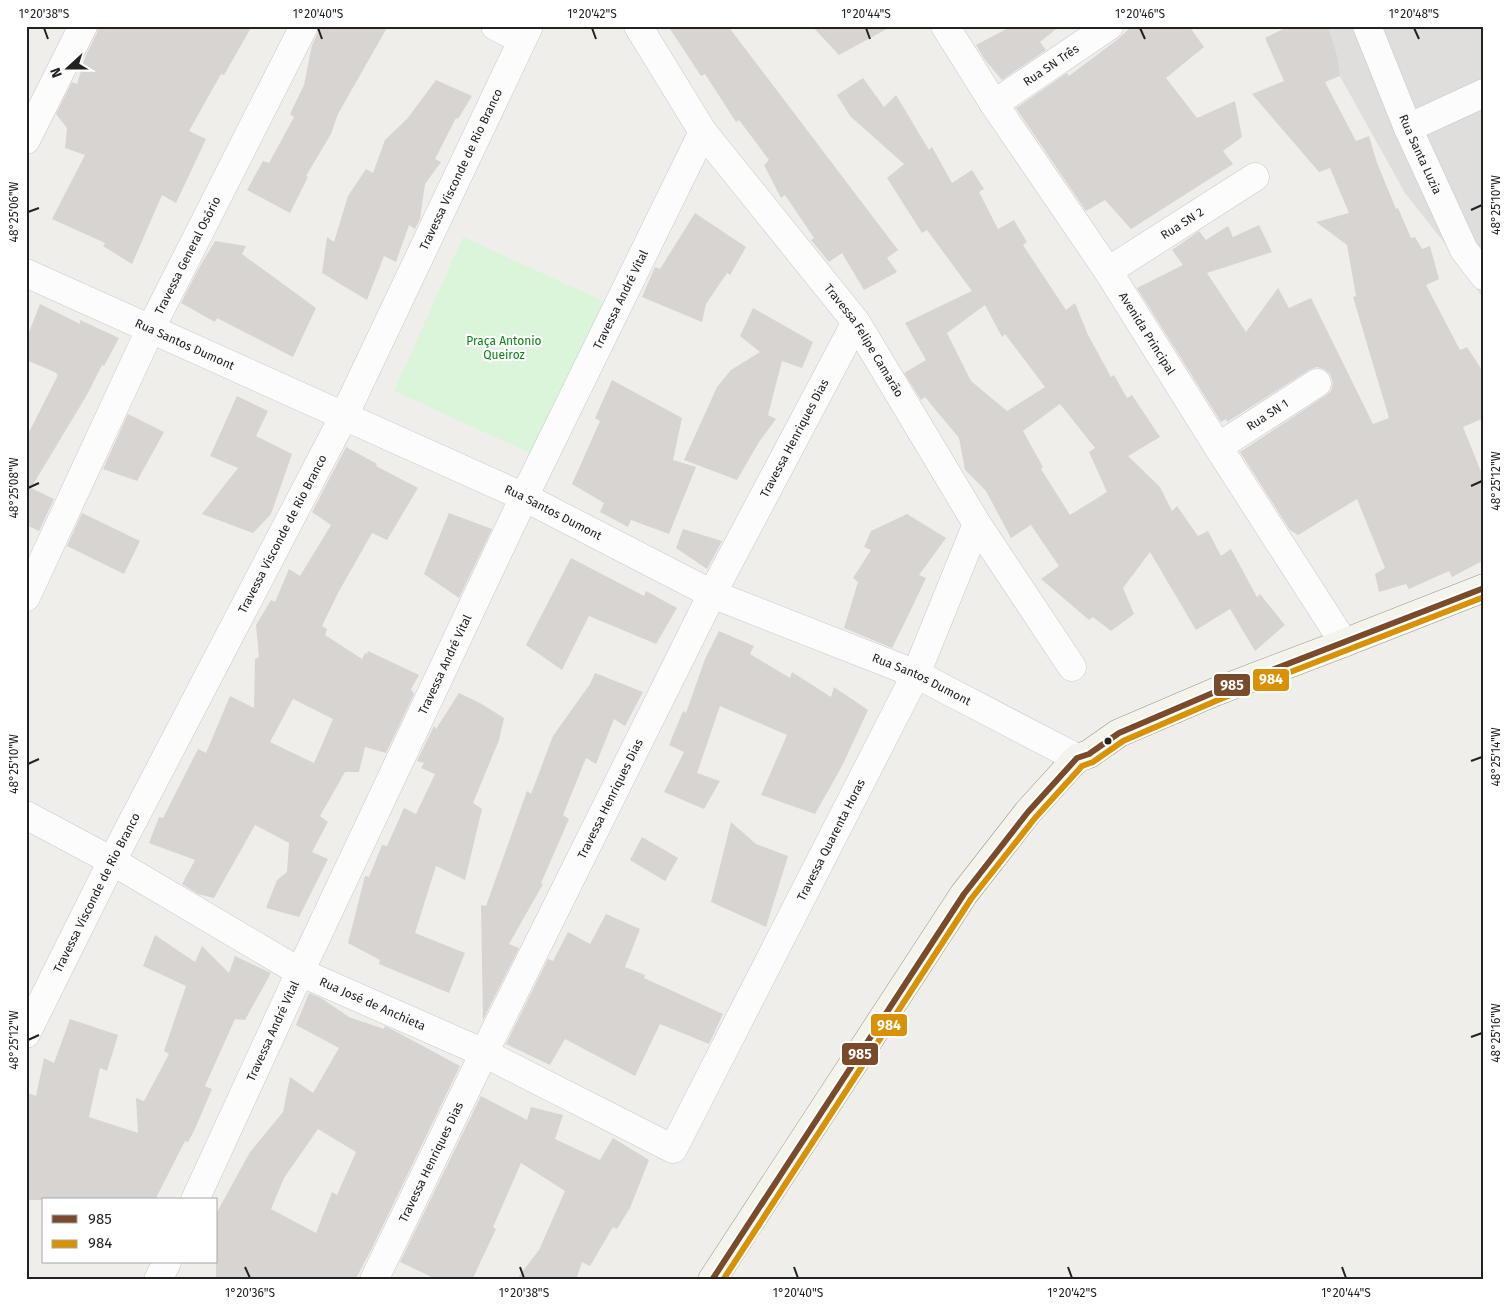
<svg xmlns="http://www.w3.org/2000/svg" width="1510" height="1306" viewBox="0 0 1510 1306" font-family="'Fira Sans',sans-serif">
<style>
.residential{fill:#dfdedc}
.park{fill:#daf5da}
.building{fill:#d7d4d2;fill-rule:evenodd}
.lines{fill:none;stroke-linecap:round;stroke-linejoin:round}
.minor-casing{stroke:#c9c8c7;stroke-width:29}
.secondary-casing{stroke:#999a82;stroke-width:29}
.minor{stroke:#fdfcfc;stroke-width:28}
.secondary{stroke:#f4f4ed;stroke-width:28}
.bus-1-casing{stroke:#fff;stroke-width:10}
.bus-2-casing{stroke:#fff;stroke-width:10}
.bus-1{stroke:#7a4b2a;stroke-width:6}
.bus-2{stroke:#d79205;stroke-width:6}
.ticks{fill:none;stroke:#222;stroke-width:2}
.bus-dot{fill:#222;stroke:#fff;stroke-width:2}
.labels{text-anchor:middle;stroke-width:4.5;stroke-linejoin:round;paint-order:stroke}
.street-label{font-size:12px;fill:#222;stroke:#fff}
.park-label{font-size:12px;fill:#0c8416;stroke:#fff}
.line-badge{stroke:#fff;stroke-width:2}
.badge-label{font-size:14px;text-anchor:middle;font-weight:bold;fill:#fff}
.neatline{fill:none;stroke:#222;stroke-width:2}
.ticks-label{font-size:12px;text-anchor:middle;fill:#222}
</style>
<rect width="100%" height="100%" fill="#f0eeeb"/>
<polygon class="residential" points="1312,26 1484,26 1484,300 1458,260 1405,193"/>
<polygon class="park" points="463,237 614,306 545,460 394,391"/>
<g class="building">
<polygon points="98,26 252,26 224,75 221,74 189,131 206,139 176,203 162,195 132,264 103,246 105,243 52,219 85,155 65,148 67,128 56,114 72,82 77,84 86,55 97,33"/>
<polygon points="321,26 388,26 338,114 331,134 306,176 308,177 290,213 247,190 263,161 269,163 294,117 290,114 304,85 312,45"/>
<polygon points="668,26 728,26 898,250 887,258 897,272 864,290 842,253 829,262 811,240 814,238 785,195 781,198 764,165 769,160 739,120 736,122 705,74 701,76"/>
<polygon points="812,26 892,26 839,55"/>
<polygon points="1012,26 1060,26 1040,42 1046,50 1002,80 985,60 976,45"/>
<polygon points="1132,26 1189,26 1204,47 1166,78 1197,118 1235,101 1242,137 1223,151 1233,164 1131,229 1105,200 1086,211 1016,108 1067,73 1069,76 1118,39"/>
<polygon points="1289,26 1328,26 1337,56 1340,76 1325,82 1356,141 1369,136 1377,163 1396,209 1398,208 1411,238 1415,237 1422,249 1430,246 1439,279 1426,285 1460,350 1467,347 1484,373 1484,418 1463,427 1484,479 1484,560 1452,577 1449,571 1409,589 1406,584 1379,592 1375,574 1385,568 1357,499 1298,535 1290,530 1240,452 1325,396 1331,391 1333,383 1330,374 1324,369 1317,367 1309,370 1227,422 1226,419 1221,422 1137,288 1183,265 1172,250 1199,231 1206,240 1228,226 1233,237 1259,225 1272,252 1207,273 1246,332 1278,288 1289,308 1311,298 1373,424 1389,418 1353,297 1356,296 1347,245 1316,222 1349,213 1330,168 1319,172 1252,94 1284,81 1265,38"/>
<path d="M863,78l21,29 12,-12 33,55 3,-3 20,36 20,-13 12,19 -5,3 19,37 16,-9 13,22 -4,3 43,65 9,-7 13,32 23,42 3,-2 13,23 5,-3 28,42 -32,19 32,31 12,24 5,-5 21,30 10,-5 13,25 10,-7 26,48 3,-3 25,31 -30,26 -25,-42 -34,21 -46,-78 -27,36 11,26 -23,17 -18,-14 -4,3 -48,-41 18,-13 -28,-41 -20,13 -25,-47 -21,-21 -6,-32 -34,-41 -4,3 -17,-27 22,-13 -21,-37 67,-32 -45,-61 -5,3 -35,-55 17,-14 -54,-48 -13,-21zM985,305l17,32 3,-3 40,53 -38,24 -36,-30 -24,-48zM1060,404l35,44 -6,4 18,40 -37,23 -29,-46 2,-2 -20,-36z"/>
<polygon points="436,80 472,96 458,119 456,118 435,159 441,162 425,184 420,219 415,229 409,225 396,262 384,256 367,300 322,273 327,237 334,242 348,196 366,169 373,173 385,140 407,119"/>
<polygon points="695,213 746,247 730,275 727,273 706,304 702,322 642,297 655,267 660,269"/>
<polygon points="215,241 246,246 242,254 316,308 293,357 217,318 215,322 181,303 199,268"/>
<polygon points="40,304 80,324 80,320 119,338 104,366 102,365 88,393 31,488 54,499 39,531 26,525 26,438 58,375 56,374 57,373 26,360 26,340"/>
<polygon points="753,308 813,342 802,368 782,361 768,415 776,419 759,442 737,480 684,460 717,387 731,370 760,352 740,336"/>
<polygon points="612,380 682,418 673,460 696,467 669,534 631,520 628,527 600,512 604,503 572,484 600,421 595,418"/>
<polygon points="237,396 268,411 256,436 292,454 271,514 253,533 202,514 238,468 210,456"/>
<polygon points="128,414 164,432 137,481 103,469"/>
<path d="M346,447l31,17 -1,2 42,22 -31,52 -15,-7 -34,60 -16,33 5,3 -2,6 37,24 3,-6 2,1 1,-3 51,24 -8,14 3,5 -28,59 -21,-6 -6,25h-14l-25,44 8,6 -16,30 16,7 -29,58 -33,-9 11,-28 10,-8 2,-29 -34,-18 -41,73 -16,-4 -16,-10 13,-24 -46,-17 10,-26 4,1 35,-69 8,4 24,-57 24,12 1,-49 4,-2 -3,-32 15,-25 4,2 14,-33 11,7 31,-51 -19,-13zM293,699l40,20 -19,44 -44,-21z"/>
<polygon points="82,513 140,541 124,574 67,546"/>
<polygon points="449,513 492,529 459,598 424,574"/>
<polygon points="907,514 946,538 919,575 926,578 906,620 892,648 844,628 858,582 853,578 871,550 864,547 871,531"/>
<polygon points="683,529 722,541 707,569 676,548"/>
<polygon points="571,558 644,596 646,591 677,608 656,644 589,616 562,670 526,645"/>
<polygon points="719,631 754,646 750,654 790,678 792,672 831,697 834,687 868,710 842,766 815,814 761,795 787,735 720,706 697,773 720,781 704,809 664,792 684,752 669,745 683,711 686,713 705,659"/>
<polygon points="595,673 643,692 625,726 614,719 596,764 586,758 563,815 569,819 541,883 543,884 509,944 519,948 483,1020 481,905 486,906 527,791 531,794 553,736 590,684"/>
<polygon points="459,693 480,703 504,718 499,740 473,803 482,809 465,880 436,866 415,933 465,953 449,993 379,964 380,960 348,943 365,876 369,877 382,845 387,846 404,808 416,814 435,774 421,768 424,763 417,761 434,726 436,729"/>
<polygon points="731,822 756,844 788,856 766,927 711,902"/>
<polygon points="642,837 678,858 665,881 630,860"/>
<polygon points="606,914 640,929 625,967 645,975 644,978 723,1014 709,1044 660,1024 635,1076 565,1039 550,1065 506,1044 548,959 553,961 568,932 590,944"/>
<polygon points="155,935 195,962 202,946 229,973 235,956 271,973 245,1020 235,1019 205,1086 212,1089 194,1131 188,1142 185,1141 155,1200 26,1200 26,1092 36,1096 44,1058 54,1063 70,1019 118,1035 107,1071 100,1068 89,1117 138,1133 136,1098 144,1101 169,1054 164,1051 186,986 143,966"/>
<path d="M309,993l12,5 28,19 35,12 1,-3 8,4 67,36 -89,184 -16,30h-139v-66l34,-62 33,-40 7,-35 23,16 26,-45 -43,-23zM318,1129l38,23 -19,43 -5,-3 -16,41 -45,-24 13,-31z"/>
<polygon points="481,1096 527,1120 531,1107 563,1115 555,1139 600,1160 613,1138 649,1160 630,1208 617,1229 613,1227 590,1266 582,1262 576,1280 516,1280 539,1250 565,1191 521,1163 493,1227 496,1229 472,1280 438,1280 400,1262"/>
</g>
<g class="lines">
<g class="minor-casing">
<g id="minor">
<polyline points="495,26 522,40"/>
<path id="s1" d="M638,26l65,106 153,190 121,202 95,143"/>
<path id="s2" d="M945,26l49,78 114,167 110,176 126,196"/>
<path id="s3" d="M1367,26l41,102 56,122 20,26"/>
<path id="s4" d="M994,104l115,-78"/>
<polyline points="1408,128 1484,93"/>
<polyline points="26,140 83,26"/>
<path id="s5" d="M1108,271l147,-94"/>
<path id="s6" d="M26,273l498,224 188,97 204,80 161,84"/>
<path id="s7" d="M1218,447l99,-64"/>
<path id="s8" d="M26,597l124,-267 154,-304"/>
<path id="s9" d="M26,815l86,46 188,111 184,81 189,96 243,-475 61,-150"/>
<path id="s10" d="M26,1034l86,-173 232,-445 185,-390"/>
<path id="s11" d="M195,1200l105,-228 224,-475 179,-365"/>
<polyline points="158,1280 167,1262"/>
<path id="s12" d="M374,1280l110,-227 228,-459 144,-272"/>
</g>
</g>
<g class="secondary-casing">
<polyline id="secondary" points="712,1280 964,894 1028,812 1077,758 1089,754 1119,733 1215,692 1336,646 1484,588"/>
</g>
<use href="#minor" class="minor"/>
<use href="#secondary" class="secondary"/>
<g class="bus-1-casing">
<polyline id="bus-1" points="712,1280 964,894 1028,812 1077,758 1089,754 1119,733 1215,692 1484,588"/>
</g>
<g class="bus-2-casing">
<polyline id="bus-2" points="723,1280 971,899 1035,818 1082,766 1093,762 1123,741 1218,700 1484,597"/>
</g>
<use href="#bus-1" class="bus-1"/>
<use href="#bus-2" class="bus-2"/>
</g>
<path class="ticks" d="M44,28l4,11M318,28l4,11M592,28l4,11M866,28l4,11M1140,28l5,11M1414,28l5,11M1471,210l11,-5M28,212l11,-4M1471,486l11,-5M28,488l11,-5M1471,761l11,-4M28,764l11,-5M1471,1037l11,-4M28,1040l11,-5M245,1267l5,11M520,1267l4,11M794,1267l4,11M1068,1267l4,11M1342,1267l4,11"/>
<circle class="bus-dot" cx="1108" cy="741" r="4.5"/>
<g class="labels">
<g class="street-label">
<text dy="4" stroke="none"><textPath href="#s4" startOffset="69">Rua SN Três</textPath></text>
<text dy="4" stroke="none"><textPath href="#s3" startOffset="139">Rua Santa Luzia</textPath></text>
<text dy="4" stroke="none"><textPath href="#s10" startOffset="968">Travessa Visconde de Rio Branco</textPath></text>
<text dy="4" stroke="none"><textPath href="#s5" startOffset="88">Rua SN 2</textPath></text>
<text dy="4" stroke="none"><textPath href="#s8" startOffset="378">Travessa General Osório</textPath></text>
<text dy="4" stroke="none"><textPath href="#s11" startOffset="996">Travessa André Vital</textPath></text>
<text dy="4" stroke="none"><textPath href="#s2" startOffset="368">Avenida Principal</textPath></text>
<text dy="4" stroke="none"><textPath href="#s1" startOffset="388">Travessa Felipe Camarão</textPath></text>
<text dy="4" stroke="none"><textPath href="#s6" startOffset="174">Rua Santos Dumont</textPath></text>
<text dy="4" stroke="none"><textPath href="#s7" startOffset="59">Rua SN 1</textPath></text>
<text dy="4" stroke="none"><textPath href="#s12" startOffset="941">Travessa Henriques Dias</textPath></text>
<text dy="4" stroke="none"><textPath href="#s6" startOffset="579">Rua Santos Dumont</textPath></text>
<text dy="4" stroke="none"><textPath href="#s10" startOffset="562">Travessa Visconde de Rio Branco</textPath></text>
<text dy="4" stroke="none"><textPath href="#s11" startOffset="591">Travessa André Vital</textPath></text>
<text dy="4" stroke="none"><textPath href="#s6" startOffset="984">Rua Santos Dumont</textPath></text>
<text dy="4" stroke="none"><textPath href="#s12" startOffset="536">Travessa Henriques Dias</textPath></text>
<text dy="4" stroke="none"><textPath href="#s9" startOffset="1076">Travessa Quarenta Horas</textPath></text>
<text dy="4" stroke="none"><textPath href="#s10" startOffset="158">Travessa Visconde de Rio Branco</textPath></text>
<text dy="4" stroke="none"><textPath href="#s9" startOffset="395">Rua José de Anchieta</textPath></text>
<text dy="4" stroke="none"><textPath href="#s11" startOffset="186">Travessa André Vital</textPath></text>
<text dy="4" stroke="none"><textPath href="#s12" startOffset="131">Travessa Henriques Dias</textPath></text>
</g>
<g class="park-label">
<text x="504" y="345">Praça Antonio<tspan x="504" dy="14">Queiroz</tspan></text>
</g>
</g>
<g class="line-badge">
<rect x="1252" y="668" width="38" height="24" rx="5" fill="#d79205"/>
<rect x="1213" y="673" width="38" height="24" rx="5" fill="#7a4b2a"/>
<rect x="870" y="1013" width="38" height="24" rx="5" fill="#d79205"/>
<rect x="841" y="1042" width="38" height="24" rx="5" fill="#7a4b2a"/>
</g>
<g class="badge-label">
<text x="1271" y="684">984</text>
<text x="1232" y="690">985</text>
<text x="889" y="1030">984</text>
<text x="860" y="1059">985</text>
</g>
<rect width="1510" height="1306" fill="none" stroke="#ffffff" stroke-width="55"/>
<rect x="42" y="1198" width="175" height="65" fill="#ffffff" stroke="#a7a7a7"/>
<rect x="52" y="1215" width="25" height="8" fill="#7a4b2a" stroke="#a7a7a7"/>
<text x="88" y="1224" font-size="15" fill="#222222">985</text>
<rect x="52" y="1240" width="25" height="8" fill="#d79205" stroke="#a7a7a7"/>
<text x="88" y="1248" font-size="15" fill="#222222">984</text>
<g transform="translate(68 68) rotate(249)" stroke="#ffffff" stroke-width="4" paint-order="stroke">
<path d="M0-4L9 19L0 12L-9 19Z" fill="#222222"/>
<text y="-8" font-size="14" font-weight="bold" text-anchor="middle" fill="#222222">N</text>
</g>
<rect x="28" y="28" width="1454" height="1250" class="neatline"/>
<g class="ticks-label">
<text x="44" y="18">1°20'38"S</text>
<text x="318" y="18">1°20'40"S</text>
<text x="592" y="18">1°20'42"S</text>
<text x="866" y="18">1°20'44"S</text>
<text x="1140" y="18">1°20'46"S</text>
<text x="1414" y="18">1°20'48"S</text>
<text transform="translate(1496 205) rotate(-90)" y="4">48°25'10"W</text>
<text transform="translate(14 212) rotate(-90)" y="4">48°25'06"W</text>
<text transform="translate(1496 481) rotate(-90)" y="4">48°25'12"W</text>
<text transform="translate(14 488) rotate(-90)" y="4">48°25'08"W</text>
<text transform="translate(1496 757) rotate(-90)" y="4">48°25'14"W</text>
<text transform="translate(14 764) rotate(-90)" y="4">48°25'10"W</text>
<text transform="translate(1496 1033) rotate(-90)" y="4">48°25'16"W</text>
<text transform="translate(14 1040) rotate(-90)" y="4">48°25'12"W</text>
<text x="250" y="1297">1°20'36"S</text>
<text x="524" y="1297">1°20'38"S</text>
<text x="798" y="1297">1°20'40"S</text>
<text x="1072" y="1297">1°20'42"S</text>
<text x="1346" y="1297">1°20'44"S</text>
</g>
</svg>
